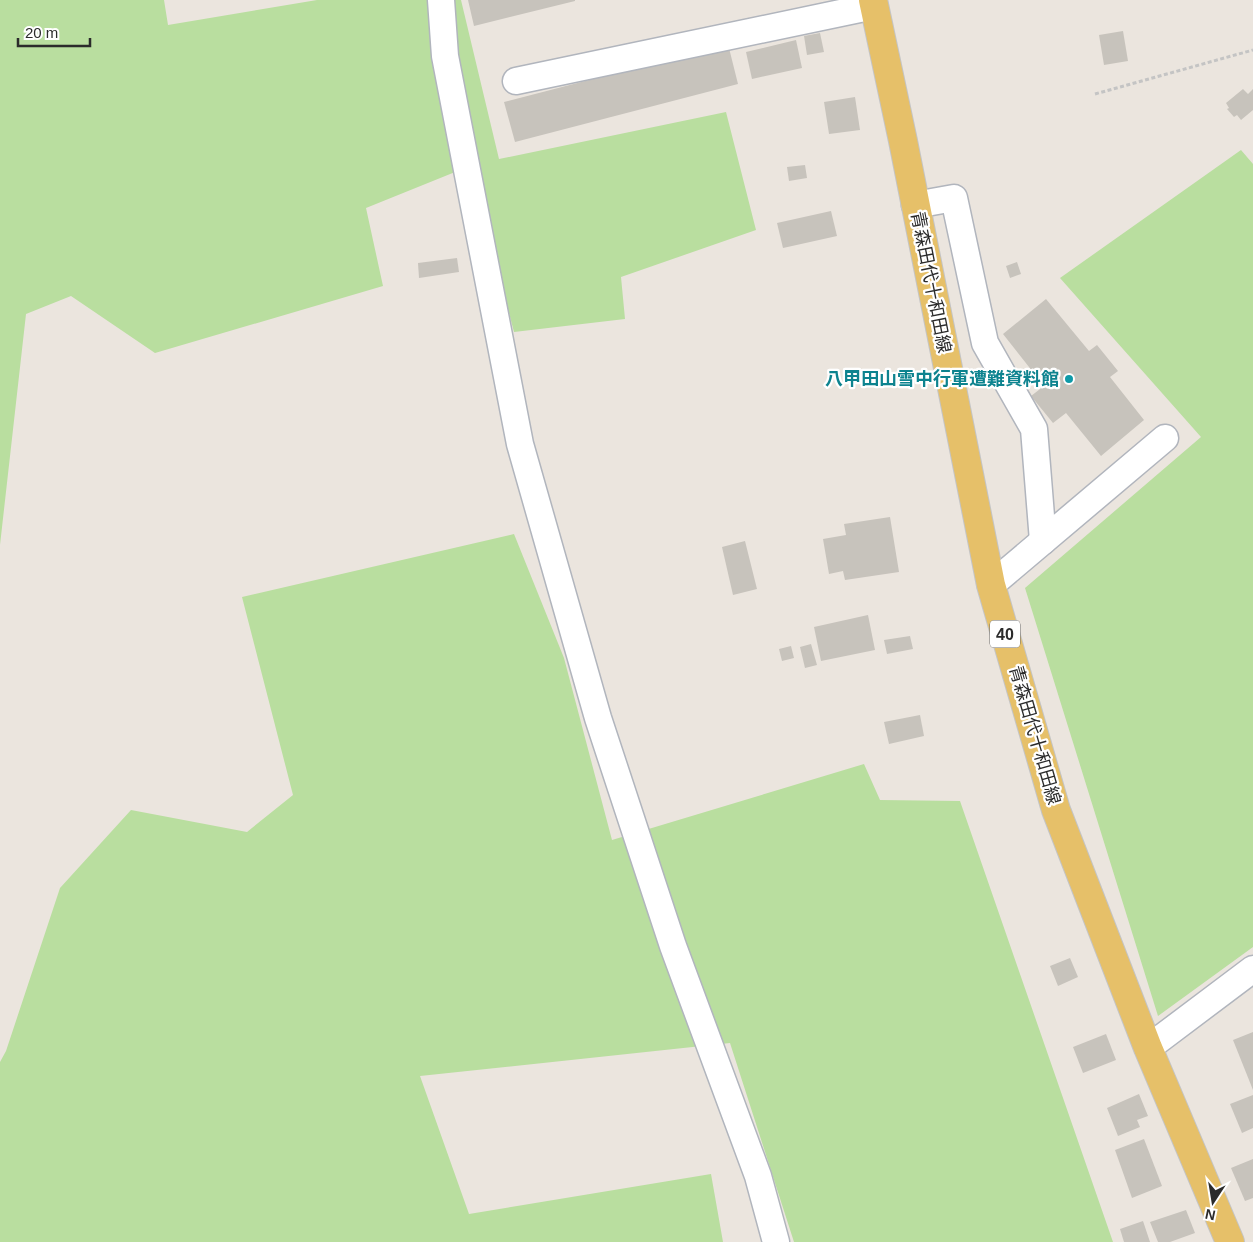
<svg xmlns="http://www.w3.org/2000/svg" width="1253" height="1242" viewBox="0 0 1253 1242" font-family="Helvetica,'Noto Sans JP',sans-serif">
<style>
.green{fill:#b9de9f}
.building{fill:#c7c3bc}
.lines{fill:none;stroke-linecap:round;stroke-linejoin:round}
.minor-casing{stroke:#b1b5bd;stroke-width:29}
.major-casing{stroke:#c4c4c4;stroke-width:30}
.path{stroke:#c4c4c4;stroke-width:3;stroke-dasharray:4 2.5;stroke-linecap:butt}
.minor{stroke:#fff;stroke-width:26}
.major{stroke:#e6c069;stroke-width:28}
.culture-dot{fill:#0f9aa8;stroke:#fff;stroke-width:2}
.labels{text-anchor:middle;stroke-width:4.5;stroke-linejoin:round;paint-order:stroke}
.shield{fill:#fff;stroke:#6b6b6b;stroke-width:1}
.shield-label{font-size:16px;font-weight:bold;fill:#2b2b2b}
.street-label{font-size:18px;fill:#2b2b2b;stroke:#fff}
.culture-label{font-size:18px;font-weight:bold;fill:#0d838f;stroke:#fff;text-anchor:end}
</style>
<rect width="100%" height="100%" fill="#ebe5de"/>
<g class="green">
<polygon points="0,0 164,0 168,25 317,0 461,0 499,159 726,112 756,230 621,277 625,319 514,332 470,166 366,208 383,286 155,353 71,296 26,314 0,545"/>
<polygon points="1241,150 1253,164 1253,947 1158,1016 1025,588 1201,437 1060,278"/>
<polygon points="514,534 564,658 612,840 864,764 880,800 960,801 1113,1242 794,1242 730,1043 420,1076 469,1214 711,1174 723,1242 0,1242 0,1062 6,1051 60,888 131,810 247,832 293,795 242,597"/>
</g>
<g class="building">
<polygon points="468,0 575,0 575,1 474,26"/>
<polygon points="1123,31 1128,61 1104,65 1099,35"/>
<polygon points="820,33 824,52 807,55 804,36"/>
<polygon points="796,40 802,68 752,79 746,52"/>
<polygon points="728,44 738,84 515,142 504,102"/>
<polygon points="1243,89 1248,94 1253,89 1253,110 1241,120 1237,115 1234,117 1227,109 1229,108 1226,103"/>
<polygon points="855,97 860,130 829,134 824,102"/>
<polygon points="805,165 807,178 789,181 787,167"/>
<polygon points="831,211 837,236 783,248 777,223"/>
<polygon points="457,258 459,272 419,278 418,263"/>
<polygon points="1017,262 1021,274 1010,278 1006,266"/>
<polygon points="1046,299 1089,351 1097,345 1118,371 1110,377 1144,420 1101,456 1066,413 1053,423 1031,396 1044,386 1003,334"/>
<polygon points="890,517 899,572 845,580 843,571 829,574 823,539 846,535 844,524"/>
<polygon points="745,541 757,589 733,595 722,547"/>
<polygon points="868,615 875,650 821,661 814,627"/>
<polygon points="910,636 913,649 887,654 884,640"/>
<polygon points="811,644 817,665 805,668 800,647"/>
<polygon points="791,646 794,658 782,661 779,649"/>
<polygon points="920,715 924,736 889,744 884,722"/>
<polygon points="1070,958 1078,977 1058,986 1050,966"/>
<polygon points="1253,1032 1253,1090 1233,1040"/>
<polygon points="1106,1034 1116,1060 1083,1073 1073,1047"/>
<polygon points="1139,1094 1148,1116 1137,1120 1140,1127 1118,1136 1107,1108"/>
<polygon points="1253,1095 1253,1128 1242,1133 1230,1104"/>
<polygon points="1144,1139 1162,1186 1132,1198 1115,1150"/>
<polygon points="1253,1159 1253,1198 1245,1201 1231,1168"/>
<polygon points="1186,1210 1195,1233 1170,1242 1158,1242 1150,1222"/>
<polygon points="1143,1221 1150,1242 1124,1242 1120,1229"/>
</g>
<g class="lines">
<g class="minor-casing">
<g id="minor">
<polyline points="441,0 445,56 520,444 598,718 673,946 758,1176 776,1242"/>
<polyline points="516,81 874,6"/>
<polyline points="915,205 954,198 985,343 1034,429 1043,541"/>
<polyline points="991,585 1165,438"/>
<polyline points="1148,1048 1253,969"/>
</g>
</g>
<g class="major-casing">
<polyline id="major" points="873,0 903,141 991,585 1056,810 1148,1048 1230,1242"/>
</g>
<polyline class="path" points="1095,94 1253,50"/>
<use href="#minor" class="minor"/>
<use href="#major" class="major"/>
</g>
<circle class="culture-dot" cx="1069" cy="379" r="5"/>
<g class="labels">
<rect class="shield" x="990" y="620.5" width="30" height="27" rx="4"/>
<g class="shield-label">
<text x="1005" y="640">40</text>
</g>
<g class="street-label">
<text transform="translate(931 282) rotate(79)" y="6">青森田代十和田線</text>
<text transform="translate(1035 735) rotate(74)" y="6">青森田代十和田線</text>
</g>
<g class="culture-label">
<text x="1059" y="385">八甲田山雪中行軍遭難資料館</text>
</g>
</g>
<g transform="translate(1213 1202) rotate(192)" stroke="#ffffff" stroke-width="4" paint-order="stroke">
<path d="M0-4L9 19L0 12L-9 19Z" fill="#2b2b2b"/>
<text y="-8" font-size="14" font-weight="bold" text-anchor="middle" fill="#2b2b2b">N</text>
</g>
<path d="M18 38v8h72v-8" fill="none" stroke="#2b2b2b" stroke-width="2.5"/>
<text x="25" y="38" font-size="15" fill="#2b2b2b" stroke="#ffffff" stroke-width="4" paint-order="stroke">20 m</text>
</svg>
